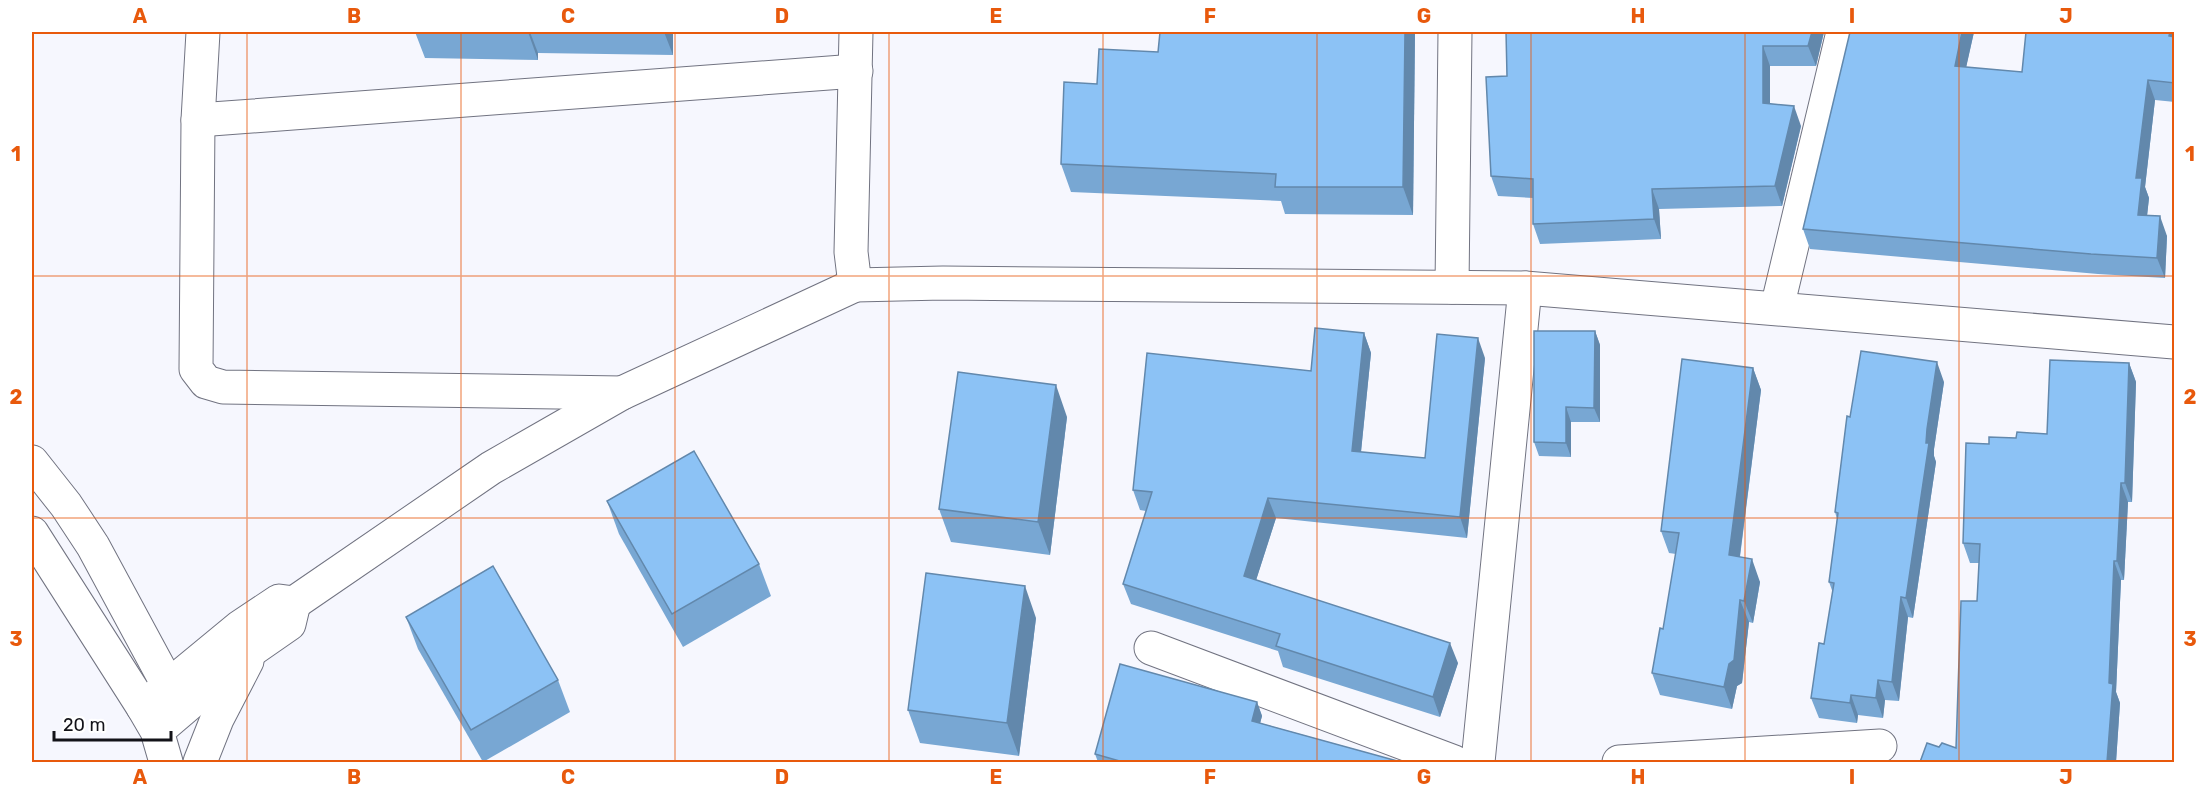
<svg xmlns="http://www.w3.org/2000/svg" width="2206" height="794" viewBox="0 0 2206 794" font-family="Rubik,sans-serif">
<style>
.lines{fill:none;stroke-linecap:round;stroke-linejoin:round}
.minor-casing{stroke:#717381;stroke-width:35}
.major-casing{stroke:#717381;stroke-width:35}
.minor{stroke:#fff;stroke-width:33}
.major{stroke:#fff;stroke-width:33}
.wall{fill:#78a7d3}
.shaded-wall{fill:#6288ac}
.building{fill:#8cc2f5;stroke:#6288ac;stroke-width:1.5}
.grid{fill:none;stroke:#e8590c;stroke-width:1.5;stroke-opacity:0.55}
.neatline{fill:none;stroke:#e8590c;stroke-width:2}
.grid-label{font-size:20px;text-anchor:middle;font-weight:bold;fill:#e8590c}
</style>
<rect width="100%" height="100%" fill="#f6f7fe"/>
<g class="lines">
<g class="minor-casing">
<g id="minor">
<polyline points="203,32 198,120 196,369 206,382 223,387 622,393"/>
<polyline points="198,120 856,71"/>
<polyline points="855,285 943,283 1525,288 2174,342"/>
<polyline points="1452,287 1455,32"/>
<polyline points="1777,308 1843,32"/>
<polyline points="32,462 66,505 93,546 168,685"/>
<polyline points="32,533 143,707"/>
<polyline points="1151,648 1454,762"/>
<polyline points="1478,762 1525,288"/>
<polyline points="1619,762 1880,746"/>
</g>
</g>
<g class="major-casing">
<g id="major">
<polyline points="294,603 491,468 622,393 855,285 851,252 856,32"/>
<polyline points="157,731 253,649 289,624 294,603 279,601 240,627 143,707 157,731 166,762"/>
<polyline points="200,762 217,719 247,661"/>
</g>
</g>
<use href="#minor" class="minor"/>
<use href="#major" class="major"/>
</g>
<g class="wall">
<polygon points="415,32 673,32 673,55 538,53 538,60 425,58"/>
<polygon points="1160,32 1415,32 1413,215 1285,214 1281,201 1071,192 1061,164 1097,84 1158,52"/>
<polygon points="1506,32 1824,32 1816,66 1770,66 1770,104 1801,126 1782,206 1659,209 1661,239 1540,244 1533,224 1533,198 1498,196 1491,176 1507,76"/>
<polygon points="1850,32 1974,32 1966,67 2022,72 2175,32 2175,102 2155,100 2145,187 2149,198 2147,215 2167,236 2165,278 2098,274 1810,249 1803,229"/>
<polygon points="1595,331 1600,345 1600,422 1571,422 1571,457 1539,456 1534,442"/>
<polygon points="1364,333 1371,353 1361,452 1425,458 1485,358 1467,538 1276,518 1256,580 1458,663 1440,717 1283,667 1278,651 1131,604 1123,584 1146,511 1140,510 1133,490 1311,371"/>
<polygon points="2129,363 2136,382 2132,502 2128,502 2124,580 2121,580 2116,692 2120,703 2116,762 1939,747 1956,748 1977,601 1979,563 1970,563 1963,543 1989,444 2016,438 2047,434"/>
<polygon points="1753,368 1761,390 1740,557 1760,582 1753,623 1749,622 1742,683 1737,686 1732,709 1660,695 1652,673 1663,629 1676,554 1669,553 1661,531"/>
<polygon points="1944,382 1934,449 1934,456 1936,462 1913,618 1908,617 1899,701 1885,700 1883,718 1858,715 1857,723 1819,718 1811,698 1824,644 1833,593 1829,582 1837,519 1835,512 1850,417"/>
<polygon points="1067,417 1050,555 951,542 939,509"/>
<polygon points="607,501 759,564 771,596 683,647 619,534"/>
<polygon points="406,617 558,680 570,712 483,762 418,649"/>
<polygon points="1036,618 1019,756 920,743 908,710"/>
<polygon points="1257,702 1262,716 1260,723 1401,762 1098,762 1095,754"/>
</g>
<g class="shaded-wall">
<polygon points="528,32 530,32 538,53 538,60"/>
<polygon points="664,32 673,32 673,55"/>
<polygon points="1405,32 1415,32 1413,215 1403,187"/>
<polygon points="1812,32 1824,32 1816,66 1808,46"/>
<polygon points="1962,32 1974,32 1962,86 1955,66"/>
<polygon points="2170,32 2175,32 2175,52 2169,36"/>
<polygon points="1763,46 1770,66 1770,123 1763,103"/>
<polygon points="2148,80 2155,100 2145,187 2149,198 2145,235 2138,215 2136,178"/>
<polygon points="1794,106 1801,126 1782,206 1775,186"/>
<polygon points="1652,189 1659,209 1661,239 1654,219"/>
<polygon points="2160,216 2167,236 2165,278 2157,258"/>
<polygon points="1595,331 1600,345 1600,422 1594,408"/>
<polygon points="1364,333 1371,353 1359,471 1352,451"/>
<polygon points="1478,338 1485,358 1467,538 1460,517"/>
<polygon points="1937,362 1944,382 1934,449 1934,456 1936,462 1913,618 1906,598 1926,443 1927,429"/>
<polygon points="2129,363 2136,382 2132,502 2125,483"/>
<polygon points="1753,368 1761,390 1737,578 1729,555"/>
<polygon points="1056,385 1067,417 1050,555 1038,522"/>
<polygon points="1566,407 1571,422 1571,457 1566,443"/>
<polygon points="2121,483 2128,502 2124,580 2117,561"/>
<polygon points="1268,498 1276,518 1251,596 1244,576"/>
<polygon points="1752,559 1760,582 1753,623 1744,601"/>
<polygon points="2114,561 2121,580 2116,692 2120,703 2116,762 2107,762 2109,683"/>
<polygon points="1025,586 1036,618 1019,756 1007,723"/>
<polygon points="1901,597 1908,617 1899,701 1892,682"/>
<polygon points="1740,600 1749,622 1742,683 1737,686 1732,709 1724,687"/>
<polygon points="1450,643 1458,663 1440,717 1433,697"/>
<polygon points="1878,680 1885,700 1883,718 1876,698"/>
<polygon points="1851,695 1858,715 1857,723 1850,703"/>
<polygon points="1257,702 1262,716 1257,735 1252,721"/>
</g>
<g class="building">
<polygon points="1160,32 1405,32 1403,187 1275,187 1276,174 1061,164 1064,82 1097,84 1099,49 1158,52"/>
<polygon points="1506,32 1812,32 1808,46 1763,46 1763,103 1794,106 1775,186 1652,189 1654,219 1533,224 1533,179 1491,176 1486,77 1507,76"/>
<polygon points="1850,32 1962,32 1955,66 2022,72 2026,32 2170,32 2169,36 2175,37 2175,83 2148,80 2136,178 2142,178 2138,215 2160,216 2157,258 2091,254 1803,229"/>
<polygon points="1315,328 1364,333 1352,451 1425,458 1437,334 1478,338 1460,517 1268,498 1244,576 1450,643 1433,697 1276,646 1280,634 1123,584 1152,492 1133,490 1147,353 1311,371"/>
<polygon points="1534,331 1595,331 1594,408 1566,407 1566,443 1534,442"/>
<polygon points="1861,351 1937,362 1927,429 1926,443 1929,443 1906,598 1901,597 1892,682 1878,680 1876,698 1851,695 1850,703 1811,698 1819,643 1824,644 1834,583 1829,582 1838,513 1835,512 1847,416 1850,417"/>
<polygon points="1682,359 1753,368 1729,555 1752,559 1744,601 1740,600 1734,660 1729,664 1724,687 1652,673 1660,628 1663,629 1679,533 1661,531"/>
<polygon points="2050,360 2129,363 2125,483 2121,483 2117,561 2114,561 2109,683 2113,684 2107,762 1920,762 1927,743 1939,747 1942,743 1956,748 1961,601 1977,601 1980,544 1963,543 1966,443 1989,444 1989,437 2016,438 2017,432 2047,434"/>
<polygon points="958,372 1056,385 1038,522 939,509"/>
<polygon points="694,451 759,564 672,614 607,501"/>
<polygon points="493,566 558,680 471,730 406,617"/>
<polygon points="926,573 1025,586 1007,723 908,710"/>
<polygon points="1120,664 1257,702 1252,721 1401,762 1123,762 1095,754"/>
</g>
<path class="grid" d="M247,32v730M461,32v730M675,32v730M889,32v730M1103,32v730M1317,32v730M1531,32v730M1745,32v730M1959,32v730M32,276h2142M32,518h2142"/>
<rect width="2206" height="794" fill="none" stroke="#ffffff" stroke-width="66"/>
<path d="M54 731v9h117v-9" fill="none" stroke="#131319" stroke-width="3"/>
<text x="63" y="731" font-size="18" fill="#131319" stroke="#ffffff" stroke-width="4.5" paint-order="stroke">20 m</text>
<rect x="33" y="33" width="2140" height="728" class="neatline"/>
<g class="grid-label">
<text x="140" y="23">A</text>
<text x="354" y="23">B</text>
<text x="568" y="23">C</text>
<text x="782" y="23">D</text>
<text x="996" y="23">E</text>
<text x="1210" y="23">F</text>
<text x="1424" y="23">G</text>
<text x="1638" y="23">H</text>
<text x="1852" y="23">I</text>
<text x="2066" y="23">J</text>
<text x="16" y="161">1</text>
<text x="2190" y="161">1</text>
<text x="16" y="404">2</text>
<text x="2190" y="404">2</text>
<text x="16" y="646">3</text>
<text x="2190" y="646">3</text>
<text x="140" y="784">A</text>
<text x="354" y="784">B</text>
<text x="568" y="784">C</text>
<text x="782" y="784">D</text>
<text x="996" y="784">E</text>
<text x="1210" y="784">F</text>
<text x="1424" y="784">G</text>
<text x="1638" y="784">H</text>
<text x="1852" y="784">I</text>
<text x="2066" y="784">J</text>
</g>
</svg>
